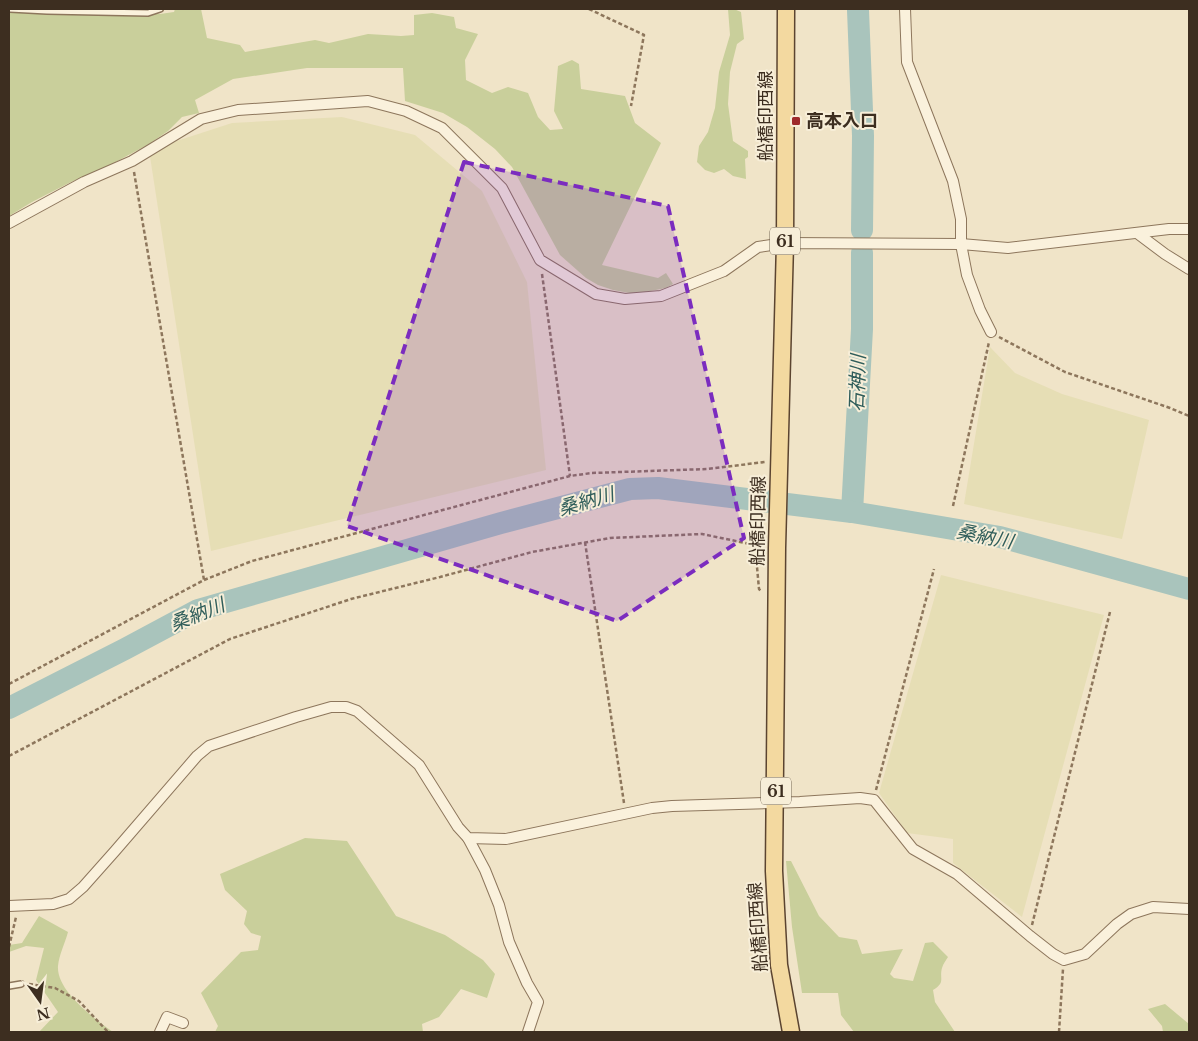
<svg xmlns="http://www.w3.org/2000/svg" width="1198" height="1041" viewBox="0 0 1198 1041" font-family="'Libre Baskerville','Noto Sans JP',serif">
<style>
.farmland{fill:#e6deb5}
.green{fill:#c9cf9b}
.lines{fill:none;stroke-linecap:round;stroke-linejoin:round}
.river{stroke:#a9c4bc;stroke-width:22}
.service-casing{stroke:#8d765c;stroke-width:8}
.minor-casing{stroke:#8d765c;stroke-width:12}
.primary-casing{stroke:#5b4430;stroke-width:19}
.path{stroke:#8d765c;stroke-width:2.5;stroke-dasharray:4 2.5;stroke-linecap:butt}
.service{stroke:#faf1dc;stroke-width:5}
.minor{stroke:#faf1dc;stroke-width:10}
.primary{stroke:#f3d9a0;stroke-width:16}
.marked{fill:#7b2cbf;fill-opacity:0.2;stroke:#7b2cbf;stroke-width:4;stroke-dasharray:10 6;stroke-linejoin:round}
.poi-dot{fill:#9e2a2b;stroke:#f7eed8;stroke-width:2}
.labels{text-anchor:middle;stroke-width:4;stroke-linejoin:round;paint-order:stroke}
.shield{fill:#f7eed8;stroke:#756857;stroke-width:1}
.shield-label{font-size:16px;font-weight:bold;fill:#3d2e20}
.street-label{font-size:18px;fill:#3d2e20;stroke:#f7eed8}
.poi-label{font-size:18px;font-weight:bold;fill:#3d2e20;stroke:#f7eed8;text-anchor:start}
.water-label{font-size:19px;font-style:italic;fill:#2f5d5a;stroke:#f7eed8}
</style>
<rect width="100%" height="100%" fill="#f0e4c8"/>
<g class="farmland">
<polygon points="342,117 415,135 482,191 527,282 546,470 211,551 149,150 232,123"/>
<polygon points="990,347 1015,373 1062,394 1149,420 1122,539 964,504"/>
<polygon points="941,575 1104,615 1022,917 953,863 953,839 907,833 879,793"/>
</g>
<g class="green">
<polygon points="9,9 69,14 160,14 174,12 175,9 201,9 207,38 240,45 245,52 315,40 329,43 368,34 401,36 414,35 414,15 432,13 454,17 456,28 478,34 465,60 466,80 492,93 508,87 528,93 538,117 550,130 563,129 554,111 558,66 572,60 579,64 581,89 625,96 635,123 661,143 602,265 658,278 666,273 673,284 666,288 635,294 613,290 598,285 586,278 560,255 512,167 495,149 467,127 443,113 405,101 403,68 307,68 233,79 195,100 199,113 182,117 168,131 149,144 110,165 71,182 32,202 9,216"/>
<polygon points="728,9 734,9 741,12 744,39 737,44 730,72 728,104 733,141 748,151 748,157 745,159 746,179 733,176 724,169 714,173 705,170 697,162 699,146 708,132 715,108 719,72 730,35"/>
<polygon points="305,838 347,841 396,916 445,935 483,960 495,974 487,998 461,989 439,1017 422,1024 423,1032 215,1032 218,1026 201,993 241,952 258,950 261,936 251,933 244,924 247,911 225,890 220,874"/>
<path d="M786,861h5l28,55 20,21 18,3 5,14 41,-5 -13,25 4,4 19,3 12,-38 8,-1 15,15c-2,3 -5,7 -6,11 -3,11 4,14 -9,22l2,12 20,30h-101l-13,-17 -3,-22h-36l-10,-66z"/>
<path d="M39,916l29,16c-3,11 -9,23 -10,34 -2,25 37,53 55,66h-74l19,-20 -22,-32 8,-32 -18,-2 -17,6v4v-11l13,-2z"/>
<polygon points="1165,1004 1189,1024 1189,1032 1163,1032 1162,1026 1148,1009"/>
</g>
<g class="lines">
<g class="river">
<polyline points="858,10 863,136 862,230"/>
<polyline points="852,512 862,329 862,253"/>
<polyline points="9,708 125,649 198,610 501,523 630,489 658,488 852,512 1000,537 1189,589"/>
</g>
<g class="service-casing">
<g id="service">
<polyline points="10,9 47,11 148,13 160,9"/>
<polyline points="9,986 21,984"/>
</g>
</g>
<g class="minor-casing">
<g id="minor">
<polyline points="905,9 907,62 953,181 961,219 961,244 967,275 980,310 991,332"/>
<polyline points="9,223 84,182 132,161 201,119 238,110 368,101 406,111 442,128 502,188 540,260 596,294 625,299 661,296 724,271 758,247 785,243 961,244 1008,248 1169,229 1189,229"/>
<polyline points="1137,233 1165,254 1189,269"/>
<polyline points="468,838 485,870 499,905 509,942 527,983 538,1002 528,1032"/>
<polyline points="9,906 53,904 69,899 83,887 115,851 197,756 209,746 296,717 331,707 346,707 357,711 419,765 458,827 468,838 506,839 652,808 672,806 800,802 860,798 874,800 913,849 957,874 1030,936 1053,954 1064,960 1085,954 1117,924 1131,914 1153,907 1189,909"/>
<polyline points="160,1032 167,1017 183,1023"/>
</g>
</g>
<g class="primary-casing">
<polyline id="primary" points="786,9 785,243 777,548 774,871 779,965 791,1032"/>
</g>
<g class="path">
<polyline points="589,9 644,35 631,106"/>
<polyline points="134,172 204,580"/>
<polyline points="542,274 570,476"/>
<polyline points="999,337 1065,372 1170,408 1189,416"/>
<polyline points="953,506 989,342"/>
<polyline points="585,542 624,803"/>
<polyline points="9,684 204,580 252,561 570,476 592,473 707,469 765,462"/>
<polyline points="9,756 230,639 351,599 440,577 532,552 610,538 702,534 755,545 759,589 762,592"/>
<polyline points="876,790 934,569"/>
<polyline points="1032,925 1110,612"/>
<polyline points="9,947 16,917"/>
<polyline points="29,984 55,988 79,1001 108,1032"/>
<polyline points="1059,1032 1063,969"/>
</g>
<use href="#service" class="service"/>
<use href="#minor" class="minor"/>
<use href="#primary" class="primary"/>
</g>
<path class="marked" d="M464,162l204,44 76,332 -127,83 -270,-95z"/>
<rect class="poi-dot" x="791" y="116" width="10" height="10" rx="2.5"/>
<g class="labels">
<g class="shield">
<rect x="770" y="227.5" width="30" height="27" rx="4"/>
<rect x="761" y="777.5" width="30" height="27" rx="4"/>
</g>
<g class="shield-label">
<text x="785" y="247">61</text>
<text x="776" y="797">61</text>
</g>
<g class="street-label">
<text transform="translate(766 116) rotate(-90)" y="6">船橋印西線</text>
<text transform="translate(758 521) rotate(-89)" y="6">船橋印西線</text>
<text transform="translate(758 927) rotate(-94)" y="6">船橋印西線</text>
</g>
<g class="poi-label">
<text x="806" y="127">高本入口</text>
</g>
<g class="water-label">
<text transform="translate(857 383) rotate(-88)" y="7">石神川</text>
<text transform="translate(586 501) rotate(-16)" y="7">桑納川</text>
<text transform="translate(985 536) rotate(11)" y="7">桑納川</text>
<text transform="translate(197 614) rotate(-22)" y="7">桑納川</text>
</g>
</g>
<rect width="1198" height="1041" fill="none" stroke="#3d2e20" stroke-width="20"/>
<g transform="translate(40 1001) rotate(166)" stroke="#f7eed8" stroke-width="4" paint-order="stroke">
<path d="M0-4L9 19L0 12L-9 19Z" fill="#3d2e20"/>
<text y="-8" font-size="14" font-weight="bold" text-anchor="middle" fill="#3d2e20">N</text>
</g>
</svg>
